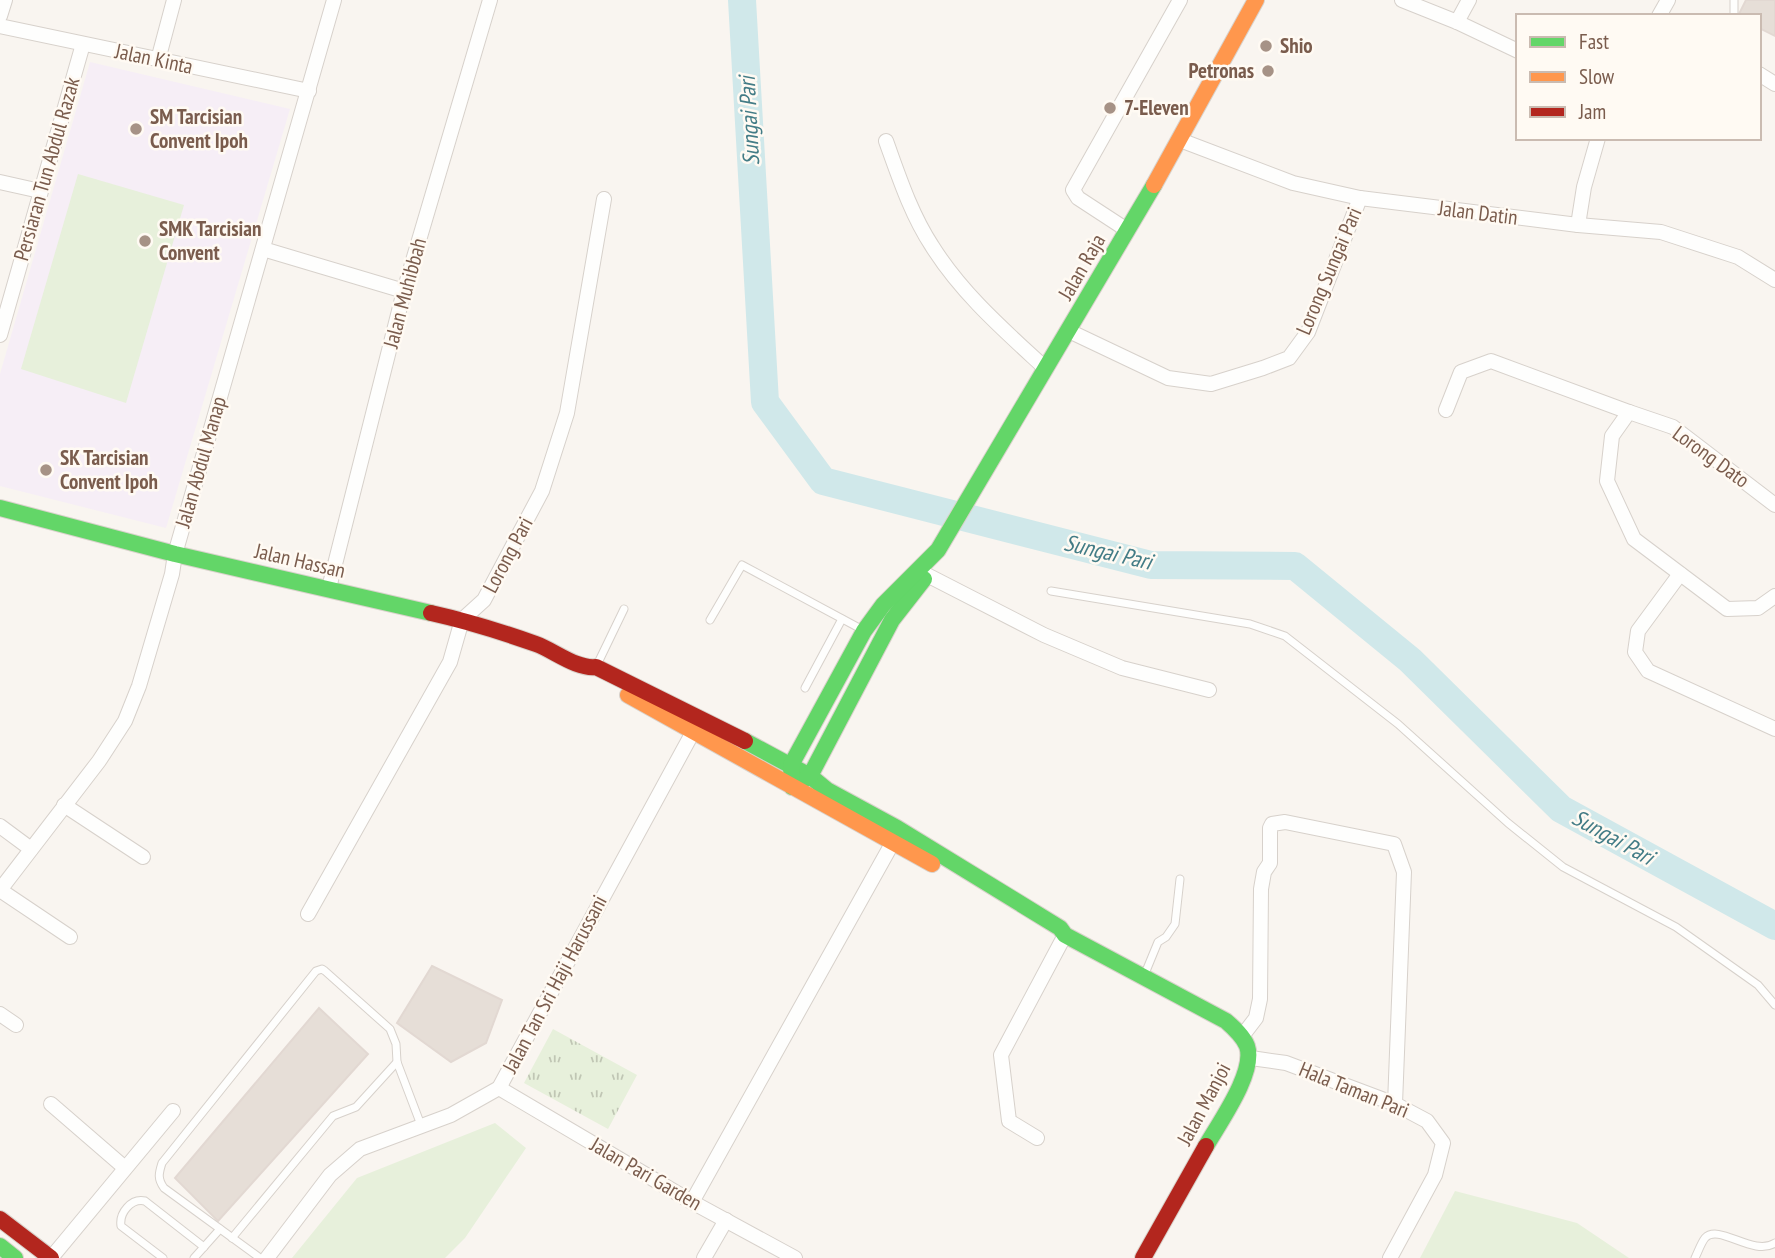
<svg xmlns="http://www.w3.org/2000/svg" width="1775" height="1258" viewBox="0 0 1775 1258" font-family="'PT Sans Narrow',sans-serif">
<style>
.education{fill:#f6eef6}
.grass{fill:url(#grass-tufts)}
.green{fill:#e7f0db}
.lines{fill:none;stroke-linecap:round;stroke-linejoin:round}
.river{stroke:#d0e8ea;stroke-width:28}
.building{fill:#e6ded7;stroke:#e2d8d2;stroke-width:2}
.lane-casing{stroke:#d7d1cb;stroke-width:9}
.street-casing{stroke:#d7d1cb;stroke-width:16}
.fast-casing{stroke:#d9d2cb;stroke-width:18}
.slow-casing{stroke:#d9d2cb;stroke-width:18}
.jam-casing{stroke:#d9d2cb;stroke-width:18}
.lane{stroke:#fefefd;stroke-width:7}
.street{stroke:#fefefd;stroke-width:14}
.fast{stroke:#63d668;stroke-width:16}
.slow{stroke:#ff974d;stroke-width:16}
.jam{stroke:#b3261e;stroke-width:16}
.poi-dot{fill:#a69286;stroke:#fffaf3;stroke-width:2.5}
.labels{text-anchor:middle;stroke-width:5;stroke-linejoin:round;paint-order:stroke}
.poi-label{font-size:21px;font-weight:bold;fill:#7a5c4d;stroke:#fffaf3;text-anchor:start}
.street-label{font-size:21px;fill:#7a5c4d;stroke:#fffaf3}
.water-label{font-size:23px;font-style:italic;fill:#437c86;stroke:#fffaf3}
</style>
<defs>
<pattern id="grass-tufts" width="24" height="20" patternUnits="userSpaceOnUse" patternTransform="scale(1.75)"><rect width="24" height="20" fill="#e7f0db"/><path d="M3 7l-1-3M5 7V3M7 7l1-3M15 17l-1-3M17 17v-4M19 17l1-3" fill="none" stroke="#c0c6b4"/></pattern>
</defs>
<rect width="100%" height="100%" fill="#f9f5f0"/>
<polygon class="education" points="90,62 290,109 166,528 0,486 0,374"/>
<polygon class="grass" points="553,1029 637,1075 608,1129 524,1083"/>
<g class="green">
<polygon points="78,174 184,205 126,403 21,369"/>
<polygon points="495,1123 526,1148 465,1238 445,1258 292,1258 357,1178"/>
<polygon points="1455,1191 1577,1223 1629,1258 1420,1258"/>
</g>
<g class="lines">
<polyline class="river" points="742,0 765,402 823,481 1151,565 1295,566 1410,660 1561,809 1775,926"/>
</g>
<g class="building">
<polygon points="1746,0 1775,0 1775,36 1759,28 1759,16 1738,16"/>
<polygon points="432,966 502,1000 486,1043 451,1062 397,1023"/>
<polygon points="319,1008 368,1054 218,1221 175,1178"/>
</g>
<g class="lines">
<g class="lane-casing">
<g id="lane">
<polyline points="1734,0 1734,16"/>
<polyline points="1051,591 1250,624 1285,636 1398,724 1508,823 1563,867 1676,927 1758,985 1775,1005"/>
<polyline points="710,620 742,565 863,630"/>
<polyline points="596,667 624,609"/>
<polyline points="805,688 842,619"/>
<polyline points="1144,976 1158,942 1166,937 1175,924 1180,879"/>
<polyline points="232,1238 333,1116 356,1107 397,1062"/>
<path d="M163,1258l-42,-32c-2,-13 10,-28 24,-25l59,46"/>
<polyline points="194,1258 220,1229"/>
<path d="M260,1258l-96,-70c-7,-10 -5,-15 -2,-25l154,-192 6,-2 3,2 65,58 6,15 1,18 24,63"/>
<path d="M1695,1258c3,-6 6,-15 10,-20 14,-15 48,19 70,5"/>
</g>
</g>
<g class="street-casing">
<g id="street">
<polyline points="1402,0 1457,22 1518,51"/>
<polyline points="0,16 5,0"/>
<polyline points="1659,16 1668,0"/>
<polyline points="1457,22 1469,0"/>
<polyline points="0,26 309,91"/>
<polyline points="158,60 174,0"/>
<polyline points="1759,74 1775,84"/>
<polyline points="1180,140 1293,183 1360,198 1578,225 1661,232 1738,257 1775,280"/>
<path d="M886,141c13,36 25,73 46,105 30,48 73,85 114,123"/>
<polyline points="0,182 40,191"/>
<polyline points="1578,225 1584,187 1598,138"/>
<polyline points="1127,230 1078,198 1073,190 1180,0"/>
<polyline points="263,249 404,291"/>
<polyline points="1069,331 1168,378 1211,384 1263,368 1289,358 1308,332 1360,198"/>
<polyline points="0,335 83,44"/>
<polyline points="1446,410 1461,372 1491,361 1629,412"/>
<polyline points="1775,505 1673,427 1629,412 1612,436 1607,481 1634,539 1727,609 1758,608 1775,596"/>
<polyline points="1680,574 1638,631 1635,652 1648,671 1775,729"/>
<polyline points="927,575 1044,635 1122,668 1209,690"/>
<polyline points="329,588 404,291 490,0"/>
<polyline points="64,805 143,857"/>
<polyline points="0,826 31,849"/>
<polyline points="308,914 450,662 462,620 484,600 542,491 567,413 604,199"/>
<polyline points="70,937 0,890 99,761 125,721 139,686 172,574 175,554 334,0"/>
<polyline points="0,1014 16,1025"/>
<polyline points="1243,1035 1256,1018 1260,999 1261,889 1264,872 1270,863 1270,828 1272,824 1285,822 1394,844 1404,872 1395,1104"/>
<polyline points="1251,1058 1286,1063 1395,1104 1427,1121 1443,1143 1435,1175 1390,1258"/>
<polyline points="499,1088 692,1202 795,1258"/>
<polyline points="51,1104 125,1168"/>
<polyline points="1037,1138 1009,1121 1001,1055 1065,935"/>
<polyline points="692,1202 893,842"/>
<polyline points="51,1258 173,1111"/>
<polyline points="267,1258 330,1175 360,1149 451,1115 499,1088 693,732"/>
<polyline points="704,1258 726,1220"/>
</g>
</g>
<g class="fast-casing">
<g id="fast">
<polyline points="0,508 175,554 431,613"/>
<path d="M745,741l65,35 17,14 70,38 163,100 5,7 161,86c8,7 17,15 21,25 9,26 -28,77 -41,100"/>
<polyline points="800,782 810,776 892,620 924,579"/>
<polyline points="792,787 791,765 864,631 883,605 938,550 1154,185"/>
<polyline points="0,1246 15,1258"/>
</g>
</g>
<g class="slow-casing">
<g id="slow">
<polyline points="1154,185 1256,0"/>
<polyline points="628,695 932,864"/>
</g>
</g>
<g class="jam-casing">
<g id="jam">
<path d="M431,613c36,8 71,19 105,31 19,7 40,25 60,23l149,74"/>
<polyline points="0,1219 51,1258"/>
<polyline points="1143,1258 1206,1146"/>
</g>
</g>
<use href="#lane" class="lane"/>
<use href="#street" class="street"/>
<use href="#fast" class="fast"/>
<use href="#slow" class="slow"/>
<use href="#jam" class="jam"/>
</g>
<g class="poi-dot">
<circle cx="1266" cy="46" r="7"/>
<circle cx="1268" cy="71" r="7"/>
<circle cx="1110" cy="108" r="7"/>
<circle cx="136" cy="129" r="7"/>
<circle cx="145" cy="241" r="7"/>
<circle cx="46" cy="470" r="7"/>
</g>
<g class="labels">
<g class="poi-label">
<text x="1280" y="53">Shio</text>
<text x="1254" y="78" text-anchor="end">Petronas</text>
<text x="1124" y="115">7-Eleven</text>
<text x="150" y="124">SM Tarcisian<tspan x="150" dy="24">Convent Ipoh</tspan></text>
<text x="159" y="236">SMK Tarcisian<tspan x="159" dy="24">Convent</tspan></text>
<text x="60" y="465">SK Tarcisian<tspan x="60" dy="24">Convent Ipoh</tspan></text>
</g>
<g class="street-label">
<text transform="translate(154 59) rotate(12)" y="7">Jalan Kinta</text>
<text transform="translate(47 169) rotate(-74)" y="7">Persiaran Tun Abdul Razak</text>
<text transform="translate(1478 213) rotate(7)" y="7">Jalan Datin</text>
<text transform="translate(1082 267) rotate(-60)" y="7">Jalan Raja</text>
<text transform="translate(1329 271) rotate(-67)" y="7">Lorong Sungai Pari</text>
<text transform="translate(405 293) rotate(-75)" y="7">Jalan Muhibbah</text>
<text transform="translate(1711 457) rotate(36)" y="7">Lorong Dato</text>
<text transform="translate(201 462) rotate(-74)" y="7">Jalan Abdul Manap</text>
<text transform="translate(508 555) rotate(-62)" y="7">Lorong Pari</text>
<text transform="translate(300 561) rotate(13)" y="7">Jalan Hassan</text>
<text transform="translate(555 984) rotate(-62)" y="7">Jalan Tan Sri Haji Harussani</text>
<text transform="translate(1354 1090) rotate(22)" y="7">Hala Taman Pari</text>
<text transform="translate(1204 1104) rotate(-62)" y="7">Jalan Manjoi</text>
<text transform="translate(646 1174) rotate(30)" y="7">Jalan Pari Garden</text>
</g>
<g class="water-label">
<text transform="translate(749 121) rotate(-93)" y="8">Sungai Pari</text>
<text transform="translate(1108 552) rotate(13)" y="8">Sungai Pari</text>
<text transform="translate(1613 837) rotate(29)" y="8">Sungai Pari</text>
</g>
</g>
<rect x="1516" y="14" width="245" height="126" fill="#fffaf3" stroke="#cabbb1" stroke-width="2"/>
<rect x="1530" y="37" width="35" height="10" fill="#63d668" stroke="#cabbb1" stroke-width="2"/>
<text x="1579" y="49" font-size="21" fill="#7a5c4d">Fast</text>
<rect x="1530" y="72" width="35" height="10" fill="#ff974d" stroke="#cabbb1" stroke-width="2"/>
<text x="1579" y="84" font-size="21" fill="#7a5c4d">Slow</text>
<rect x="1530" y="107" width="35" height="10" fill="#b3261e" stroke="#cabbb1" stroke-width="2"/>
<text x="1579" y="119" font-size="21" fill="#7a5c4d">Jam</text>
</svg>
